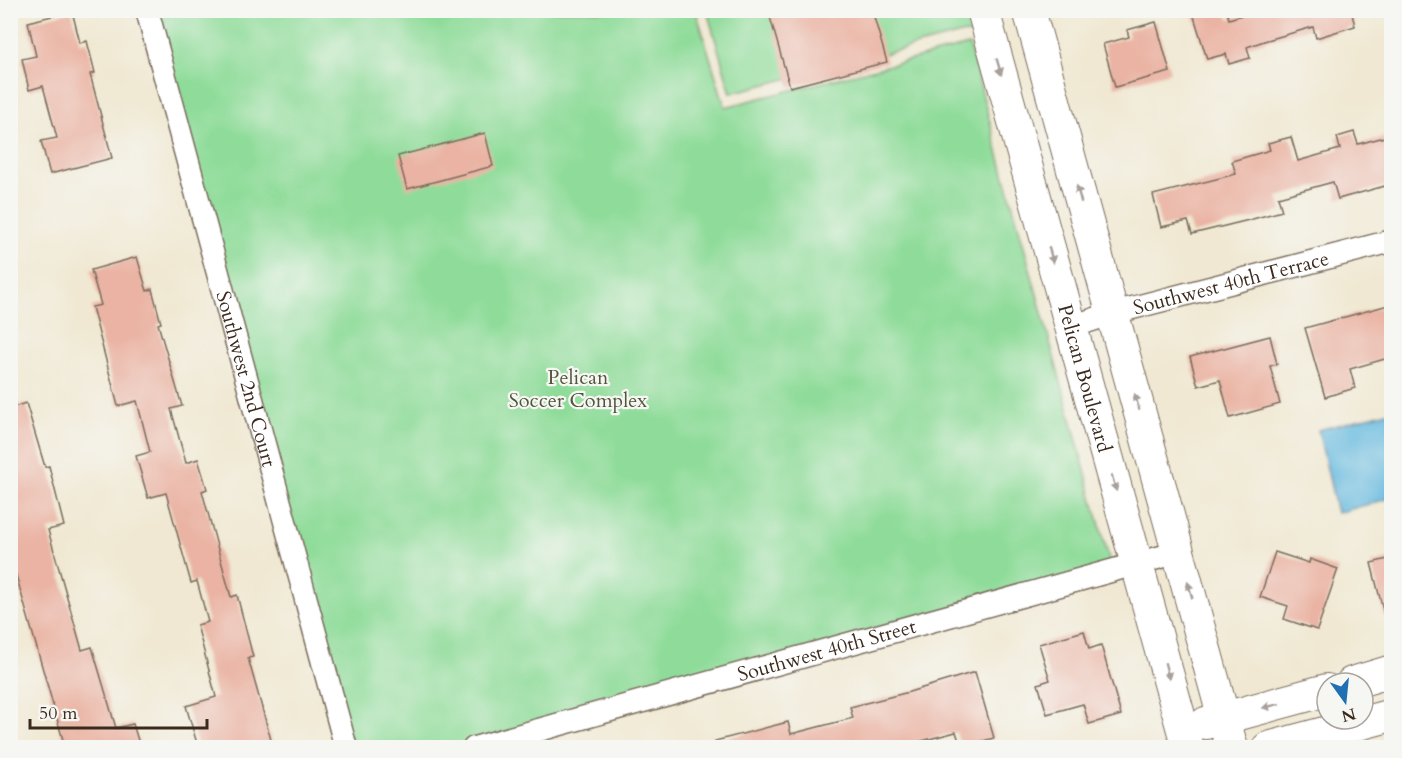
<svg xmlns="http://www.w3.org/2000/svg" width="1402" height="758" viewBox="0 0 1402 758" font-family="Cardo,serif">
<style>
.green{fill:#8fdc9a;stroke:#65835c;stroke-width:1.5}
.water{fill:#61b7de;stroke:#4e707e;stroke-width:1.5}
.building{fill:#eab3a3}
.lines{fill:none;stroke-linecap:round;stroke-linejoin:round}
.street-casing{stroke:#7a6c5d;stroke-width:25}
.secondary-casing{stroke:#7a6c5d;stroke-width:34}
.street{stroke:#fff;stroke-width:22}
.secondary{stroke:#fff;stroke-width:32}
.oneway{fill:#a79f9a}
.labels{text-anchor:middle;stroke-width:4.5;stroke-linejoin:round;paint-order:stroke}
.street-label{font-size:20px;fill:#3b2a1e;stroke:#f6f6f2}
.park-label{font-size:20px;fill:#50563d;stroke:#f6f6f2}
</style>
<rect width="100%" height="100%" fill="#f6f6f2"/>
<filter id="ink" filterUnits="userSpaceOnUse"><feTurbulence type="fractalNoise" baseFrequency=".0167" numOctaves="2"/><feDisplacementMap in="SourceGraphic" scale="12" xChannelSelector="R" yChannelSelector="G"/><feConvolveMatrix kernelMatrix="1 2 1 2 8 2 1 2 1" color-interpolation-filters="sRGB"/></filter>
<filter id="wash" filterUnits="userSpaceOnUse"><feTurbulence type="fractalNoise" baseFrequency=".008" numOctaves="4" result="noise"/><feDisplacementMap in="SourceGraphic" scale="24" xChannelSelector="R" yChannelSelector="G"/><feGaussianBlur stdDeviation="1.35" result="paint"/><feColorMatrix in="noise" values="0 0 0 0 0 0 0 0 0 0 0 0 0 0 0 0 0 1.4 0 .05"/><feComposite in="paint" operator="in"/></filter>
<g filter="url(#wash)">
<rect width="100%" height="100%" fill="#f0e8d2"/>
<g class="green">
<polygon points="146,11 696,11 725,107 969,45 1112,570 474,747 346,747"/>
<polygon points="707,11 970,11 977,39 972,34 965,33 731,93"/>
</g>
<polygon class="water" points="1391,411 1391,498 1337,513 1318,430"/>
<g id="blocks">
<g class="building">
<polygon points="768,10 872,10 887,62 790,87"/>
<polygon points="1192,10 1226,10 1229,19 1258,10 1351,10 1355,26 1316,38 1313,27 1264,41 1247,47 1250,58 1229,64 1226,54 1207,59"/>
<polygon points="72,11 80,43 87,41 95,73 90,74 112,158 50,174 41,141 57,138 43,86 29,90 22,59 36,56 28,22"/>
<polygon points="1156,22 1170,72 1115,87 1103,44 1129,37 1127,30"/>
<polygon points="1354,132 1358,144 1392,135 1392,184 1338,199 1333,182 1278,197 1282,211 1249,220 1192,234 1188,221 1161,227 1153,195 1236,174 1232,161 1270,150 1268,143 1291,137 1298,161 1340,149 1337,137"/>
<polygon points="485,133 493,166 407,189 398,156"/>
<polygon points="137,257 147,291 152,289 161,323 158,324 182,406 171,409 186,463 198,459 207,489 202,491 231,597 237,595 253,657 248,658 273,747 198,747 186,706 216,697 197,625 208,622 197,581 191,583 166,493 148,498 136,456 150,452 137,401 118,406 92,307 101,305 91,270"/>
<polygon points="1392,304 1392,357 1350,369 1355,388 1325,397 1305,328"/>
<polygon points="1270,336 1277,364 1270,366 1280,404 1230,418 1220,380 1198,386 1190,357"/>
<polygon points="26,403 45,467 49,466 64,526 48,530 82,650 92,647 116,728 133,724 140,747 65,747 10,554 10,408"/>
<polygon points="1275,552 1309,563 1310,559 1338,569 1317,630 1284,619 1288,606 1260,597"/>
<polygon points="1392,558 1392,617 1385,618 1371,563"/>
<polygon points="1084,631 1089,649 1101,645 1121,715 1089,724 1083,704 1047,714 1038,684 1050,680 1039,644"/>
<polygon points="975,672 994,738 961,747 956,732 899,747 716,747 715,741 788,722 791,734 853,718 850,707 909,692"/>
</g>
</g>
</g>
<g filter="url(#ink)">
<use href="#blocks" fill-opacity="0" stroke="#7a6c5d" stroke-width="1.5"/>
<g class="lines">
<g class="street-casing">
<g id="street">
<path id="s1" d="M147,10l199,738"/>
<path id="s2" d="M1071,327l42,-14 279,-72"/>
<path id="s3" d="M474,748l705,-196"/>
</g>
</g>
<g class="secondary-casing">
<g id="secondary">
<path id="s4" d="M983,10l205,738"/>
<polyline points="1029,10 1232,748"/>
<polyline points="1352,683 1392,671"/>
<polyline points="1206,723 1327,690"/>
<polyline points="1268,748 1392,715"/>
</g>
</g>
<use href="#street" class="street"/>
<use href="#secondary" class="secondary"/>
</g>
<defs><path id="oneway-solid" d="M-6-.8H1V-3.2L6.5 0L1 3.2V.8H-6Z" transform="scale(1.5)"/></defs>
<g class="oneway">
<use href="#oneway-solid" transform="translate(999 67) rotate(74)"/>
<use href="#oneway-solid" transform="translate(1079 194) rotate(-105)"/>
<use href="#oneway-solid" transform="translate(1051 255) rotate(74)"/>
<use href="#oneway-solid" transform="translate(1137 402) rotate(-106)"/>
<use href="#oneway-solid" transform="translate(1114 483) rotate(74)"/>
<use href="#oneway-solid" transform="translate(1190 590) rotate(-106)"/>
<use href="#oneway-solid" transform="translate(1167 671) rotate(75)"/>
<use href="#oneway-solid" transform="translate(1271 706) rotate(166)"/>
</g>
</g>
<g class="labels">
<g class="street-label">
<text dy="7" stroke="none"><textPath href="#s2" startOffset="166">Southwest 40th Terrace</textPath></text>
<text dy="7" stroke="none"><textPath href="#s1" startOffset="382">Southwest 2nd Court</textPath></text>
<text dy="7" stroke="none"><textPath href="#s4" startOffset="382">Pelican Boulevard</textPath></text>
<text dy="7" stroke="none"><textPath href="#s3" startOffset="366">Southwest 40th Street</textPath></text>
</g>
<g class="park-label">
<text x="578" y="384">Pelican<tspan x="578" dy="23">Soccer Complex</tspan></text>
</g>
</g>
<rect width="1402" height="758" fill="none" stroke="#f6f6f2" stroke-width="36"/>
<g transform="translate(1345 701) rotate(165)"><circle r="28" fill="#f6f6f2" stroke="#aba49d" stroke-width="1.5"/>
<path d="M0-4.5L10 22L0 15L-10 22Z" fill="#1f6fb2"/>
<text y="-9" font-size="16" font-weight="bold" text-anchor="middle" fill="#3b2a1e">N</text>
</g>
<path d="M30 719v9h177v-9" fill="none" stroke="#3b2a1e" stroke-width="3"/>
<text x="39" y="719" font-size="18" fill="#3b2a1e" stroke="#f6f6f2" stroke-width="4.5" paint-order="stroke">50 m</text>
</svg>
